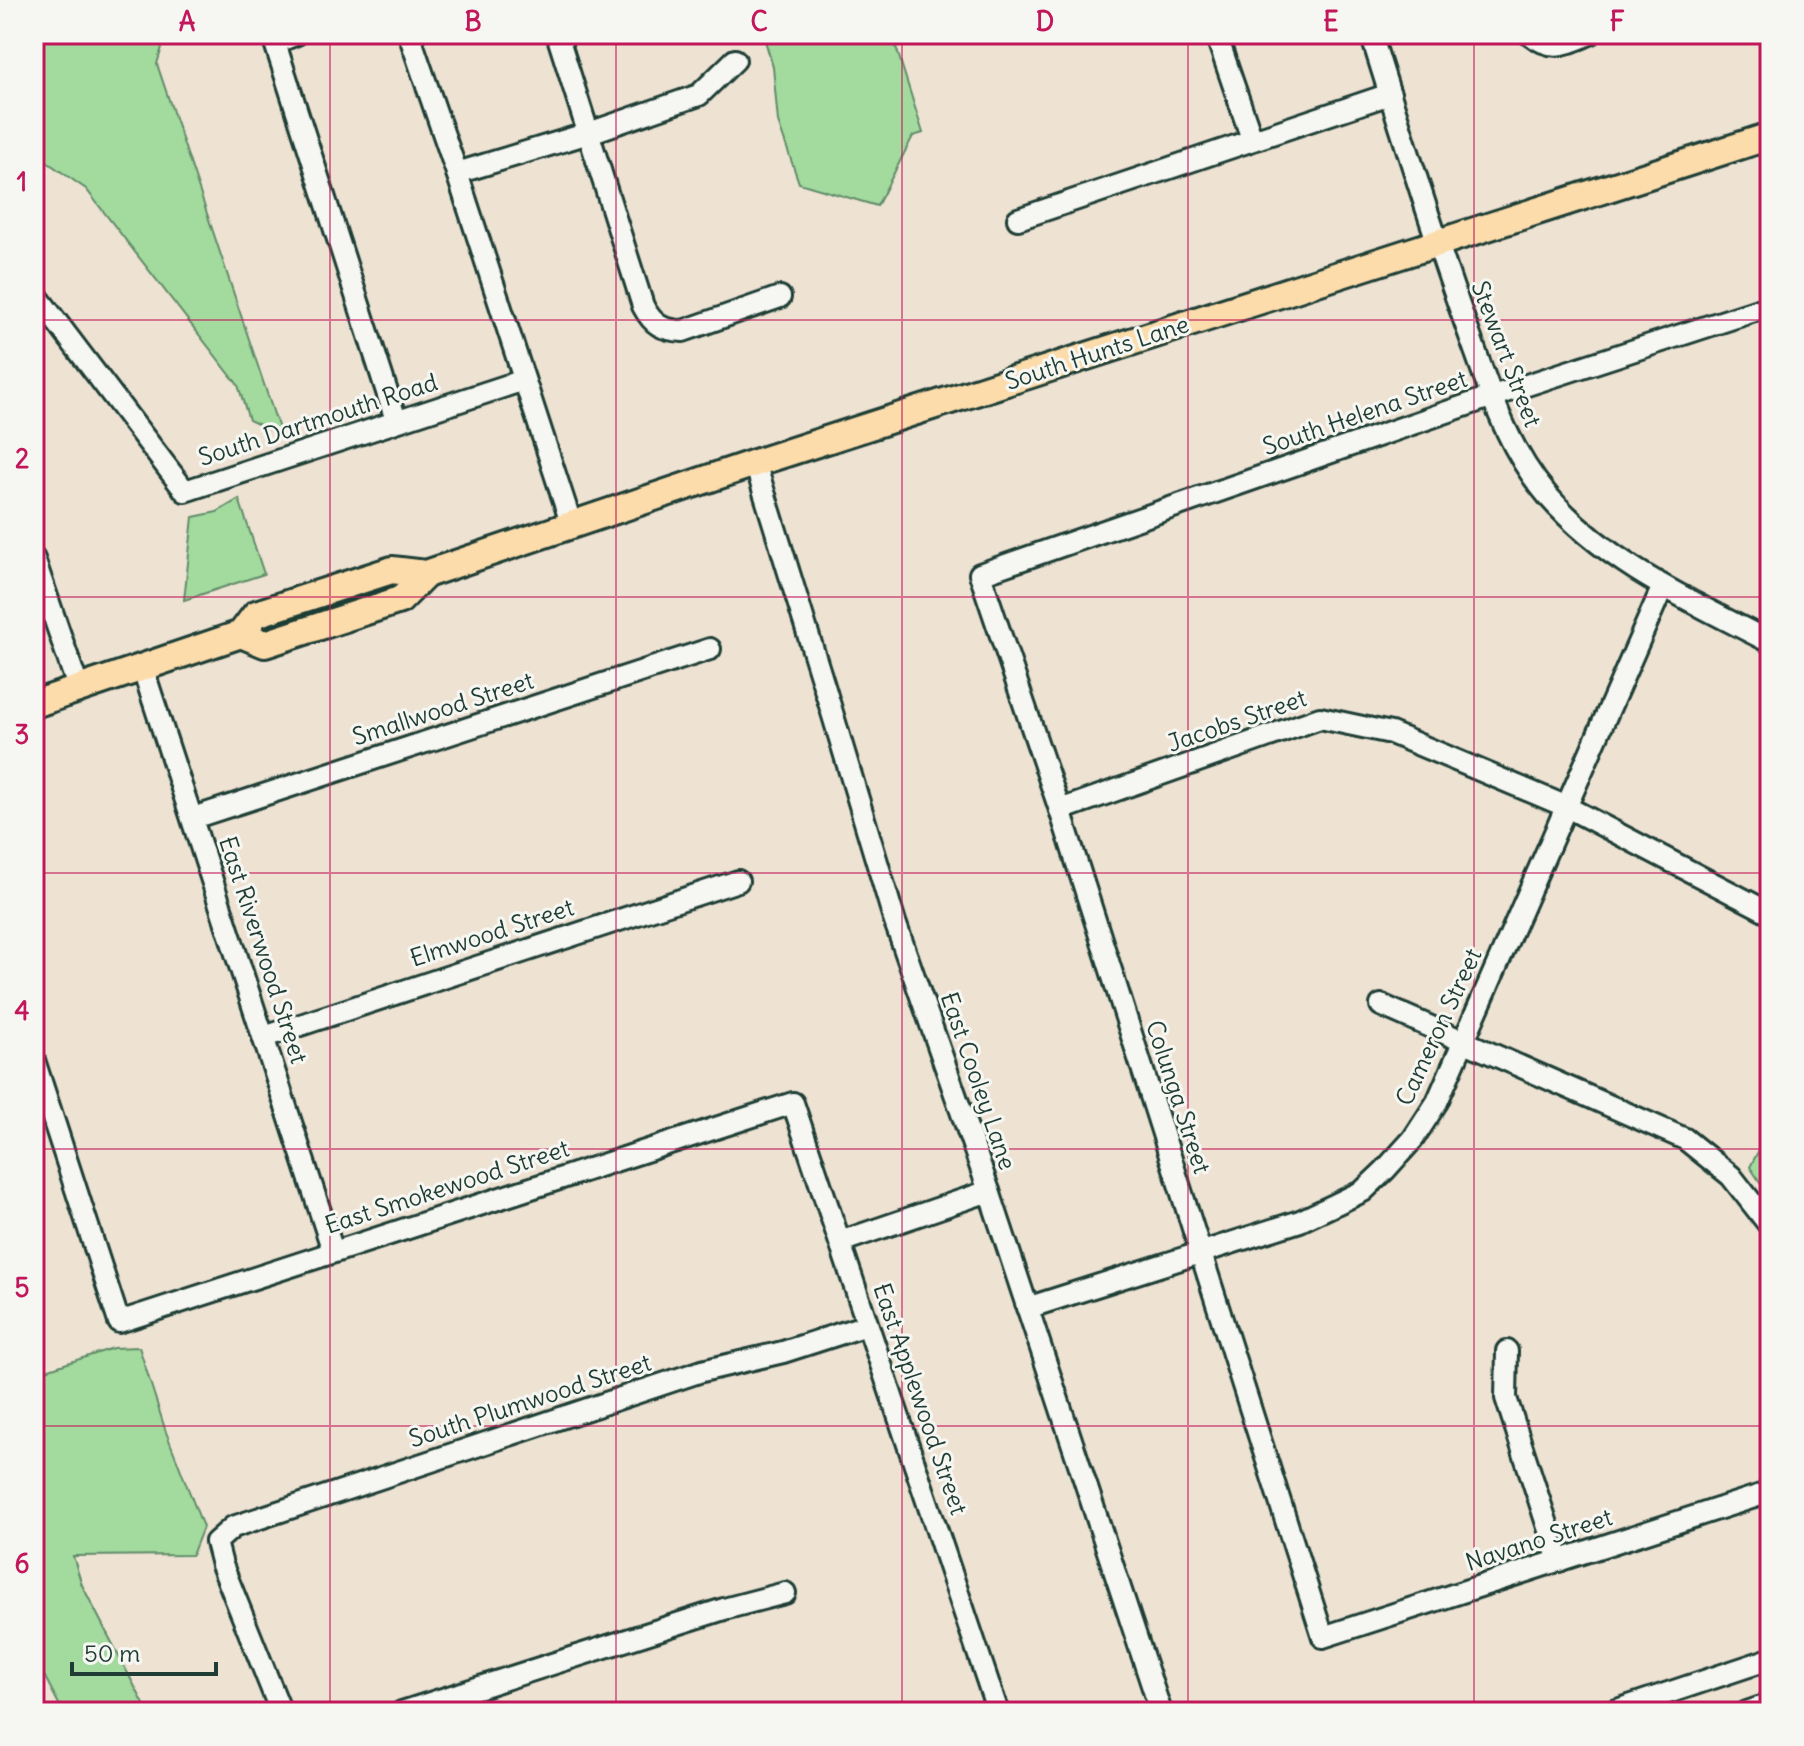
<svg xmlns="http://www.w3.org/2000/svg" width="1804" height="1746" viewBox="0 0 1804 1746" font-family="Delius,sans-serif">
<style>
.green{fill:#a3da9e;stroke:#618c69;stroke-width:2}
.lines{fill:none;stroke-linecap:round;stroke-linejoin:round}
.minor-casing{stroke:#1f3d34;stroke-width:26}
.major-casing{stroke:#1f3d34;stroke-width:32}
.minor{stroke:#f6f6f2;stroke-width:20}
.major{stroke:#fddcac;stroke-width:26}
.grid{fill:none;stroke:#c2185b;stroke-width:2;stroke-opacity:0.55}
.labels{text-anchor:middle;stroke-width:6;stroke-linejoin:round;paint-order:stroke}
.street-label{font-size:24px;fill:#1f3d34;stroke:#f6f6f2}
.neatline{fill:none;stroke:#c2185b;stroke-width:3}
.grid-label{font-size:26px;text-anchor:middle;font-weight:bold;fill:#c2185b}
</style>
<rect width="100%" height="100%" fill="#eee2d3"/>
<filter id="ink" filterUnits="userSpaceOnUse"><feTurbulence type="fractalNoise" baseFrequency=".0125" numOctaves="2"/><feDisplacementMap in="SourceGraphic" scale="16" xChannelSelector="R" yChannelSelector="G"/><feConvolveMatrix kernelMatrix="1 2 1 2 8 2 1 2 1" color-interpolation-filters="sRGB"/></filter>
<g filter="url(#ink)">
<g class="green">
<polygon points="34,34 166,34 157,64 281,435 249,420 238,385 86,189 34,153"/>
<polygon points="763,34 892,34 923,133 913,136 877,206 799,183 778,122 773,67"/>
<polygon points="239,499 264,574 184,600 193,517 217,512"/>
<polygon points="1770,1129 1770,1197 1750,1167"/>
<polygon points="139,1347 166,1432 203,1527 192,1555 73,1556 82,1585 148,1712 63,1712 34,1656 34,1374 113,1348"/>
</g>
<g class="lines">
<g class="minor-casing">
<g id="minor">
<polyline points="297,34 275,43 396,420"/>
<polyline points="409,34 457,173 572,526"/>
<path d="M557,34l86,272c10,19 19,24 40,25l97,-34"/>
<polyline points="1216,34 1252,139"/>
<path d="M1371,34c31,99 61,197 96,294 22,60 39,119 81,168 60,69 143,105 222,146"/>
<path d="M1530,34c22,18 35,10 60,0"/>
<polyline points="457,173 589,133 699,95 735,60"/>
<polyline points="1018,219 1390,94"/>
<polyline points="34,292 185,491 524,380"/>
<polyline points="1770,306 1490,397 980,574 1060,810 1323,1637 1770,1492"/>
<polyline points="755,463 825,689 895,922 989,1191 1161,1712"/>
<polyline points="34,559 79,690"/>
<polyline points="142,666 333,1251"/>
<polyline points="1060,810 1320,718 1391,733 1565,806 1768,912"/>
<polyline points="193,818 710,649"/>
<polyline points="1381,1005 1685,1139 1731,1176 1770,1226"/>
<polyline points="264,1037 738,881"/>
<polyline points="34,1060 119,1322 793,1103 998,1712"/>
<polyline points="840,1242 989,1191"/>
<polyline points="1027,1308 1300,1221 1334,1205 1363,1191 1385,1170 1413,1139 1437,1102 1663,586"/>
<polyline points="1507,1351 1506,1398 1559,1561"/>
<polyline points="281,1712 222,1565 216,1542 233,1527 702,1371 783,1352 867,1325"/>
<polyline points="402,1712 724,1609 785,1593"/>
<polyline points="1611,1712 1770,1659"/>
<polyline points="1747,1712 1770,1704"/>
</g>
</g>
<g class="major-casing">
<g id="major">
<polyline points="241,634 265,644 400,600 426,574"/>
<polyline points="34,704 241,634 256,614 392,570 426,574 755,463 1770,136"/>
</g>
</g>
<use href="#minor" class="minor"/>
<use href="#major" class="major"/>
</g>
</g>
<path class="grid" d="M330,34v1678M616,34v1678M902,34v1678M1188,34v1678M1474,34v1678M34,320h1736M34,597h1736M34,873h1736M34,1149h1736M34,1426h1736"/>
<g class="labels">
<g class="street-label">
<text transform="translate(1097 353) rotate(-18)" y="8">South Hunts Lane</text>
<text transform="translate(1506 354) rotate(69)" y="8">Stewart Street</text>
<text transform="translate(1365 413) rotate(-19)" y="8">South Helena Street</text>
<text transform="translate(318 420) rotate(-18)" y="8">South Dartmouth Road</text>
<text transform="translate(443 709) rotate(-18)" y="8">Smallwood Street</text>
<text transform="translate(1237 721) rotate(-19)" y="8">Jacobs Street</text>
<text transform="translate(492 933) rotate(-18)" y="8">Elmwood Street</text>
<text transform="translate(263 950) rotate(72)" y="8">East Riverwood Street</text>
<text transform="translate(1439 1027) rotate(-65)" y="8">Cameron Street</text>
<text transform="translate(978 1081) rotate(71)" y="8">East Cooley Lane</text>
<text transform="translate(1178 1097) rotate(72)" y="8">Colunga Street</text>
<text transform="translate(447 1187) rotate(-18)" y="8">East Smokewood Street</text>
<text transform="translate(920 1399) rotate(71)" y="8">East Applewood Street</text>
<text transform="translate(530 1401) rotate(-18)" y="8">South Plumwood Street</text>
<text transform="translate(1539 1540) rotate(-18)" y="8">Navano Street</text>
</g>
</g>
<rect width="1804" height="1746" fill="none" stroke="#f6f6f2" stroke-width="88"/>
<path d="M72 1662v12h144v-12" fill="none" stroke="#1f3d34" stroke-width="4"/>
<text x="84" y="1662" font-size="24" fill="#1f3d34" stroke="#f6f6f2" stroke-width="6" paint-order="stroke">50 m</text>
<rect x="44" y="44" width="1716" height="1658" class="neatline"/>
<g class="grid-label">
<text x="187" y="31">A</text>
<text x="473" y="31">B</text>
<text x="759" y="31">C</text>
<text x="1045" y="31">D</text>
<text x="1331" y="31">E</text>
<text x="1617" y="31">F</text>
<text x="22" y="191">1</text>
<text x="22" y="468">2</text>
<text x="22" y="744">3</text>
<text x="22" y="1020">4</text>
<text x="22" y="1297">5</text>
<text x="22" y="1573">6</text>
</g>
</svg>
